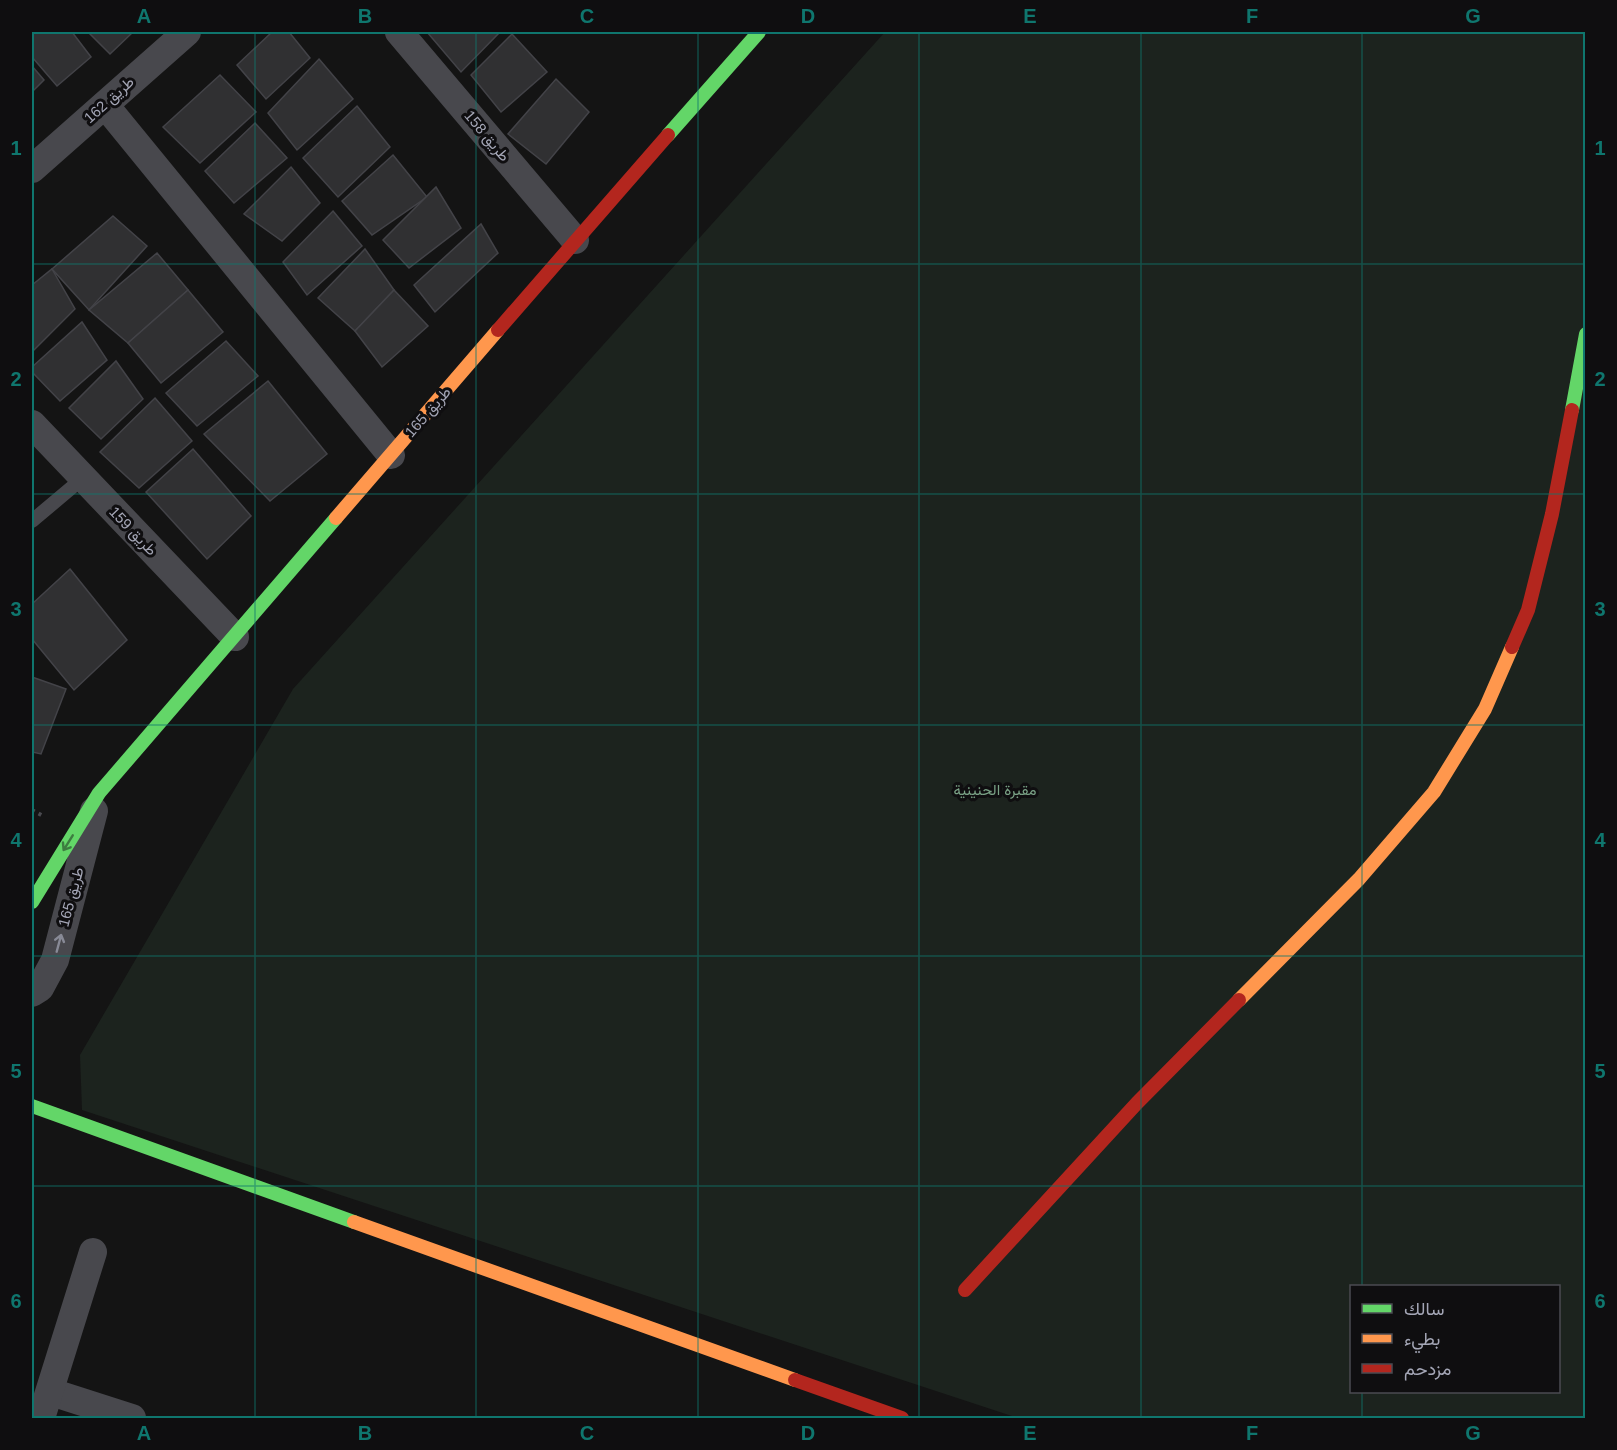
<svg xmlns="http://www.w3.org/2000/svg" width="1617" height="1450" viewBox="0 0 1617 1450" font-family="Helvetica,Vazirmatn,sans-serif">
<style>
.green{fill:#1c231e;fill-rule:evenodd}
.building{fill:#303032;stroke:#434348;stroke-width:1.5}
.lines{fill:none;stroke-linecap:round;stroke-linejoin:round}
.path{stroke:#4a4a4f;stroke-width:4;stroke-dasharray:3 4.5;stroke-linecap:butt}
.lane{stroke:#48484d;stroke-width:14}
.street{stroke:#48484d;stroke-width:28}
.fast{stroke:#63d668;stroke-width:14}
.slow{stroke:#ff974d;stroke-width:14}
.jam{stroke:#b3261e;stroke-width:14}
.oneway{stroke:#3d7c40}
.oneway2{stroke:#888a96}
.grid{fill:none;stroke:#0f766e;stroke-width:1.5;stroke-opacity:0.55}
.labels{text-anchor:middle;stroke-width:6;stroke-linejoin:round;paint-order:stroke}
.street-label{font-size:15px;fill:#a4a6b6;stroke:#0f0e10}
.park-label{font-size:15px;fill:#7aa286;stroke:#0f0e10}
.neatline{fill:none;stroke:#0f766e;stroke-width:2}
.grid-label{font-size:20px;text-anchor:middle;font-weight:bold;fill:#0f766e}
</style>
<rect width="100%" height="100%" fill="#141414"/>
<path class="green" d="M885,32h700v1386h-567l-936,-308 -2,-55 213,-366zM1352,1286h206v106h-206z"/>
<g class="building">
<polygon points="32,32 72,32 91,57 57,86 32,57"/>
<polygon points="88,32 133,32 110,54"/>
<polygon points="272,32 289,32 310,58 266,99 237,65"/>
<polygon points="427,32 500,32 461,72"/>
<polygon points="512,34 547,72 501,112 471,75"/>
<polygon points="319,59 353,99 297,150 268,113"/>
<polygon points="32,66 44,80 32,92"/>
<polygon points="220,75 256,112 200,163 163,127"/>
<polygon points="556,79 589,112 546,164 508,134"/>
<polygon points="357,106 390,147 338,197 303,158"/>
<polygon points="255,123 287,158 234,203 205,171"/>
<polygon points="393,155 427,197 372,235 342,201"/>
<polygon points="291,167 320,203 282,241 244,214"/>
<polygon points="436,187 461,228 409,268 383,240"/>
<polygon points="333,211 362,246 307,295 283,262"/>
<polygon points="113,216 147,246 89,310 52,269"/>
<polygon points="481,224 498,253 435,312 414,285"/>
<polygon points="365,249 394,290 355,331 318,298"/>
<polygon points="157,253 188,290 128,343 89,310"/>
<polygon points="52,269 75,309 32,352 32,285"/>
<polygon points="188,290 223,332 161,383 128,343"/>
<polygon points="394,290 428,326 382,367 355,331"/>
<polygon points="82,322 107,360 60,401 32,372 32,367"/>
<polygon points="226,341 258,376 197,426 166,393"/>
<polygon points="116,361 143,399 101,439 69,408"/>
<polygon points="268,381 327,454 270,501 204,434"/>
<polygon points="155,398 192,441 139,488 100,452"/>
<polygon points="193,449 251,516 207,559 146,492"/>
<polygon points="70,569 127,640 74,690 32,639 32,604"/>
<polygon points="32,677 66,689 41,754 32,752"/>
</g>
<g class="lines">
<polyline class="path" points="32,810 45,817"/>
<polyline class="lane" points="32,521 83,478"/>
<g class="street">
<polyline points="399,32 575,240"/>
<polyline points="105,105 391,455"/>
<polyline points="32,169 187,32"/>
<polyline points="32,424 235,637"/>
<polyline points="32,993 40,988 55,960 94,811"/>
<polyline points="51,1392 132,1418"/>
<polyline points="41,1418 93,1252"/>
</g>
<g class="fast">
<polyline points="668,135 759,32"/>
<polyline points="1572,410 1586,334"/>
<polyline points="32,902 99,793 336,518"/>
<polyline points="32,1106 354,1222"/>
</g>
<g class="slow">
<polyline points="336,518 498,330"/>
<polyline points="1239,1000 1359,879 1434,792 1485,709 1512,647"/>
<polyline points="354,1222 795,1380"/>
</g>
<g class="jam">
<polyline points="498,330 668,135"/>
<polyline points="1512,647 1528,610 1552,514 1572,410"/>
<polyline points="965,1290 1137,1103 1239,1000"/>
<polyline points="795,1380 902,1418"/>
</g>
</g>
<defs><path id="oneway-shaft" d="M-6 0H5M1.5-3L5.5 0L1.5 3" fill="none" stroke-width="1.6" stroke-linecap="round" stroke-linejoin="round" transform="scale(1.5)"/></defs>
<use class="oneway" href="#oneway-shaft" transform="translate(68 843) rotate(122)"/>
<use class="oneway2" href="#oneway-shaft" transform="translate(59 943) rotate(-75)"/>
<path class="grid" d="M255,32v1386M476,32v1386M698,32v1386M919,32v1386M1141,32v1386M1362,32v1254M32,264h1554M32,494h1554M32,725h1554M32,956h1554M32,1186h1554M1362,1392v26"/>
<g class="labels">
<g class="street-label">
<text transform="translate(109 100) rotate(-42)" y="5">طريق 162</text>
<text transform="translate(487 136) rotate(50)" y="5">طريق 158</text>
<text transform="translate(428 412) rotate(-49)" y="5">طريق 165</text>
<text transform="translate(133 531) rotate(46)" y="5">طريق 159</text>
<text transform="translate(71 897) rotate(-75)" y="5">طريق 165</text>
</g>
<g class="park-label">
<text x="995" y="795">مقبرة الحنينية</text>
</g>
</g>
<rect width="1617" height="1450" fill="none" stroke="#0f0e10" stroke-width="66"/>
<rect x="1350" y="1285" width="210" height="108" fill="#0f0e10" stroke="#4b4b52" stroke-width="1.5"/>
<rect x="1362" y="1304" width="30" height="9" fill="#63d668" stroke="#4b4b52" stroke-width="1.5"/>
<text x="1404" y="1315" font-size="18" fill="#a4a6b6">سالك</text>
<rect x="1362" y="1334" width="30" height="9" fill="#ff974d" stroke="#4b4b52" stroke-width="1.5"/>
<text x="1404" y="1345" font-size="18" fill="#a4a6b6">بطيء</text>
<rect x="1362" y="1364" width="30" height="9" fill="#b3261e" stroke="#4b4b52" stroke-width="1.5"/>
<text x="1404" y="1375" font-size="18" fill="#a4a6b6">مزدحم</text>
<rect x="33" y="33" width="1551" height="1384" class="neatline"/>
<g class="grid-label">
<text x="144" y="23">A</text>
<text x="365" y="23">B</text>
<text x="587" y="23">C</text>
<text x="808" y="23">D</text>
<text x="1030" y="23">E</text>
<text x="1252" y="23">F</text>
<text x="1473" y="23">G</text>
<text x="16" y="155">1</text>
<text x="1600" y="155">1</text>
<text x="16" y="386">2</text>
<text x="1600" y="386">2</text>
<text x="16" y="616">3</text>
<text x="1600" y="616">3</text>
<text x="16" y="847">4</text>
<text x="1600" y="847">4</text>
<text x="16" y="1078">5</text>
<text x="1600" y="1078">5</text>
<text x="16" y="1308">6</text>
<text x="1600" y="1308">6</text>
<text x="144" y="1440">A</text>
<text x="365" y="1440">B</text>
<text x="587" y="1440">C</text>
<text x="808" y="1440">D</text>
<text x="1030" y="1440">E</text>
<text x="1252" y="1440">F</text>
<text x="1473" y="1440">G</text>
</g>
</svg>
